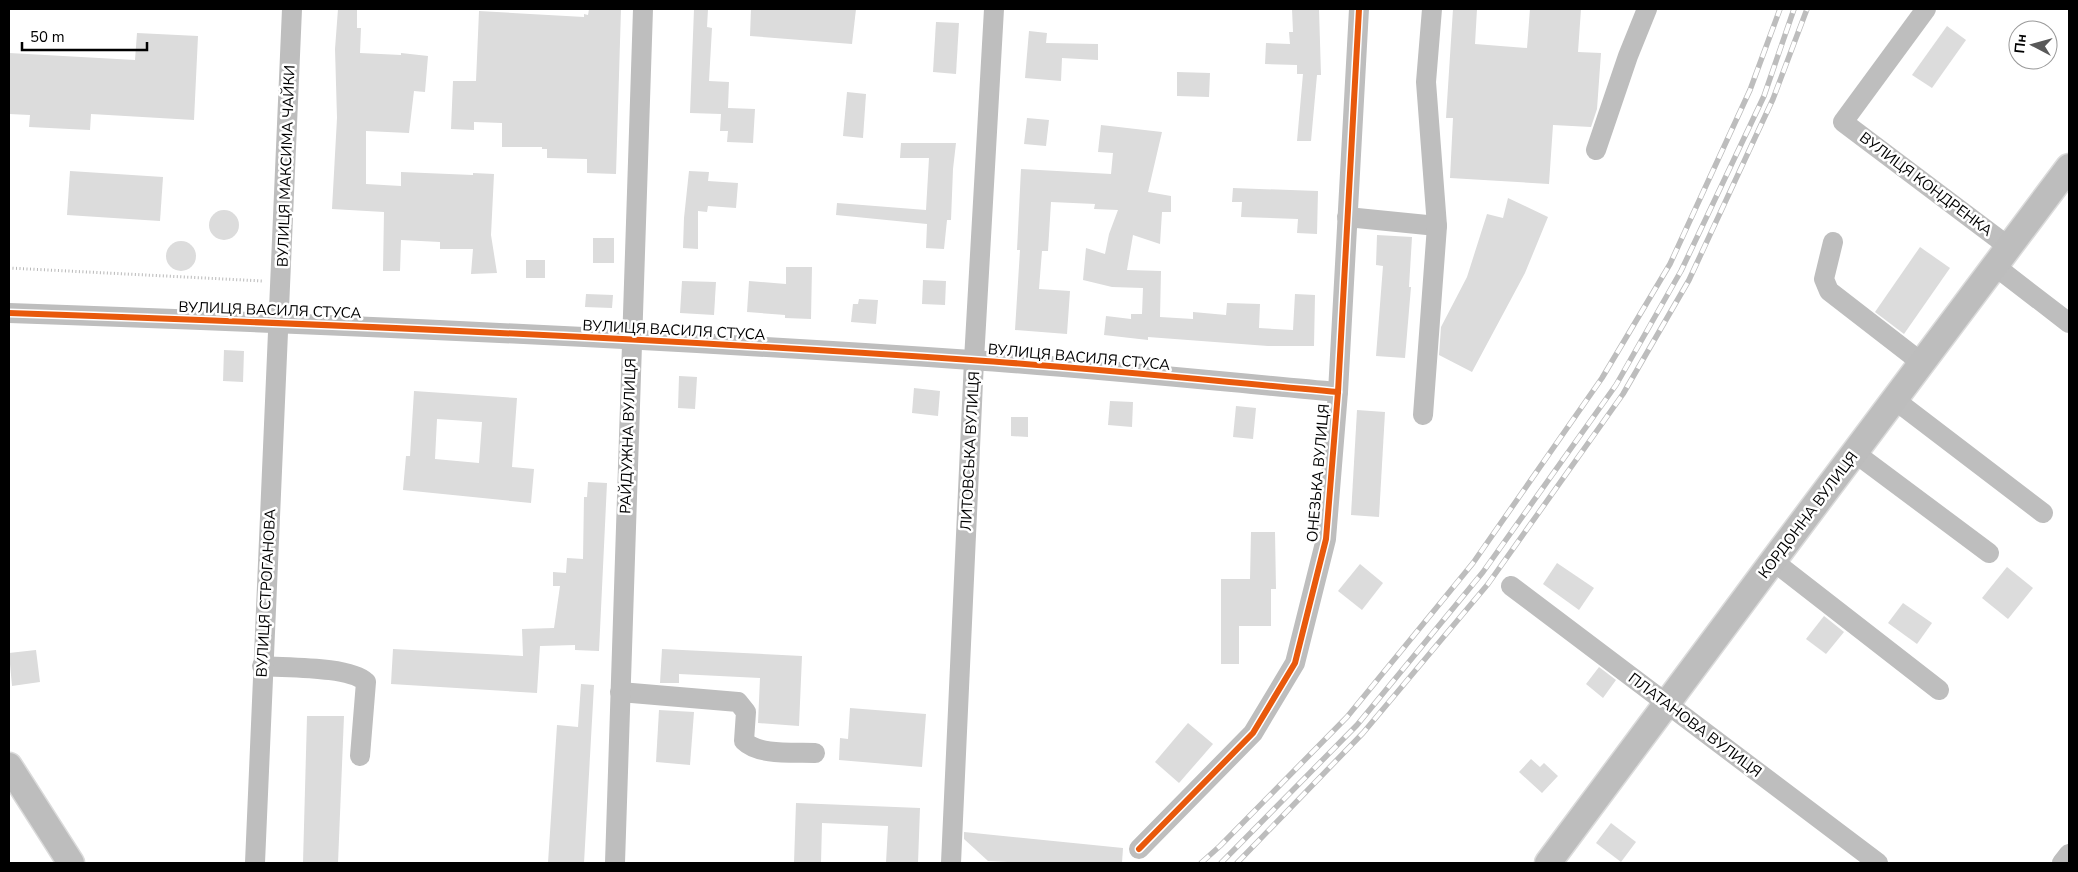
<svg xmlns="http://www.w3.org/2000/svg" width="2078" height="872" viewBox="0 0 2078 872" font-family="'Nunito Sans',sans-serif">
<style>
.building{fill:#dcdcdc;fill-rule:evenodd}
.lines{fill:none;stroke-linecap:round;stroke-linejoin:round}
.major-casing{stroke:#dbdbdb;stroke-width:29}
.path{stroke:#b8b8b8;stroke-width:3;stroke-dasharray:1 2.5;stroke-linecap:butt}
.minor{stroke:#bebebe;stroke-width:20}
.major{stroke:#bdbdbd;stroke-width:26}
.rail-casing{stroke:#bdbdbd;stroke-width:5.5}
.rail{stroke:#fff;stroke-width:4;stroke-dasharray:11;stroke-linecap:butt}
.cycleway-casing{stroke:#fff;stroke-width:9}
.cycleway{stroke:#e8590c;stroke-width:6}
.labels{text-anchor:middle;stroke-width:5;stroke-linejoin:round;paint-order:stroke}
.street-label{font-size:15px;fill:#000;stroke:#fff}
</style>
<rect width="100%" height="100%" fill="#fff"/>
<g class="building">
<polygon points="338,9 357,9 357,28 361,28 360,53 401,55 401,53 428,56 425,92 414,91 409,133 366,131 366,184 401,186 401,172 473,175 473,173 494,174 491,235 497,273 471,274 473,249 440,249 440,242 401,240 400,271 383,271 384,212 332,209 337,118 335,49"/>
<polygon points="589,9 621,9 616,174 587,173 587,159 547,158 547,149 542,149 542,147 502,147 502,123 474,122 474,130 451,129 453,81 476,81 479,11 584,17 584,14 588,15"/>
<polygon points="694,9 708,9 707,27 712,28 709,81 729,82 728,108 755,109 753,143 727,142 728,131 720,131 721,114 690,113"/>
<polygon points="751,9 856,9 852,44 750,36"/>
<polygon points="1292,9 1319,9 1321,75 1317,75 1311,141 1297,141 1303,74 1297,74 1297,65 1265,64 1266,43 1290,44 1289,32 1293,32"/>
<polygon points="1453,9 1477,9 1475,44 1527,48 1530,9 1581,9 1578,52 1601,53 1597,109 1591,127 1553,125 1549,184 1450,178 1453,118 1446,118"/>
<polygon points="936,22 959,23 956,74 933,72"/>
<polygon points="1947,26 1966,40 1932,88 1912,75"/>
<polygon points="1029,31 1047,33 1046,43 1098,44 1098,60 1062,58 1061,81 1025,78"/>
<polygon points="137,33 198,36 194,120 91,114 90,130 29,127 30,115 9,114 9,53 135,60"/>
<polygon points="1177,72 1210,73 1209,97 1177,96"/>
<polygon points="847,92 866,94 863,138 843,136"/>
<polygon points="1027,118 1049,120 1046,146 1024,144"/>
<polygon points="1101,125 1162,132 1148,192 1171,196 1171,212 1162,212 1160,244 1133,235 1127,270 1161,271 1160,317 1193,319 1193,312 1226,315 1227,303 1260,304 1259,328 1293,330 1295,294 1315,295 1314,346 1268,346 1148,337 1148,340 1104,335 1106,316 1131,319 1131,314 1142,314 1143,288 1112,287 1083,280 1086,248 1105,254 1109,234 1118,210 1094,209 1095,204 1051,202 1048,251 1042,251 1039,289 1070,291 1067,334 1015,330 1020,250 1017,250 1021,169 1111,174 1113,153 1098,152"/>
<polygon points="901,143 956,143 953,169 951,220 947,220 944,249 926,248 927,224 836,215 837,203 926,210 929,158 900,158"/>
<polygon points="70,171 163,177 160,221 67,215"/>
<polygon points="689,171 709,172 708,181 738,183 736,208 708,206 707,212 698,211 698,249 683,248 684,218"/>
<polygon points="1233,188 1318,191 1317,234 1297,233 1298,219 1241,217 1242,202 1232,202"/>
<polygon points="1508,198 1548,217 1525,273 1472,372 1439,355 1441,327 1467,277 1487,214 1503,218"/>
<circle cx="224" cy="225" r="15"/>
<polygon points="1377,235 1412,237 1409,287 1411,287 1405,358 1376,356 1383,266 1376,265"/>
<rect x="593" y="238" width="21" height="25"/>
<circle cx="181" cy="256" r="15"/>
<polygon points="1920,247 1950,268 1904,334 1875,312"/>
<rect x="526" y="260" width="19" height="18"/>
<polygon points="786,267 812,267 811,319 785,318 785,315 747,312 749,281 786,284"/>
<polygon points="923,280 946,281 945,305 922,304"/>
<polygon points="682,281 716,282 714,315 680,313"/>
<polygon points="586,294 613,295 612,308 585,307"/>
<polygon points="859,299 878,300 876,324 851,322 853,304 858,304"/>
<polygon points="224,350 244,351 243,382 223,381"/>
<polygon points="679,376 697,377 695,409 678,408"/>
<polygon points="914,388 940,391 938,416 912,413"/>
<path d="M414,391l103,7 -5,69 22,2 -3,34 -128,-13 3,-34h4zM437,419l45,3 -3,41 -44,-4z"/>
<polygon points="1110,401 1133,402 1132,427 1108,425"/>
<polygon points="1236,406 1256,408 1253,439 1233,437"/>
<polygon points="1357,410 1385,412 1379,517 1351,515"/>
<polygon points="1011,417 1028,417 1028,437 1011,436"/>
<polygon points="588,482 607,483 599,651 575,650 575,645 540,646 537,693 391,684 393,649 523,656 522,629 554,628 560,586 553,586 553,572 566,573 567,558 583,559 584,497 587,497"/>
<polygon points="1251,532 1275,532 1276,589 1271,589 1271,626 1239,626 1239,664 1221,664 1221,579 1250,579"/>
<polygon points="1557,563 1594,588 1579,610 1543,584"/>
<polygon points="1360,564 1383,583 1362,610 1338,591"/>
<polygon points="2007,567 2033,588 2008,619 1982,598"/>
<polygon points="1903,603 1932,623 1917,644 1888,623"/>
<polygon points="1824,616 1844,632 1826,654 1806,639"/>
<polygon points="662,649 802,656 799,726 758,723 760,678 679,674 679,683 660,683"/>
<polygon points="36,650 40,682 12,686 9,653"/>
<polygon points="1599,667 1616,680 1603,698 1586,684"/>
<polygon points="581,684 594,685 584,863 548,863 557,725 578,727"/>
<polygon points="850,708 926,714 922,767 839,760 840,738 848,739"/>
<polygon points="659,710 694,712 690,765 656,762"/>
<polygon points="307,716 344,716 338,863 303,863"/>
<polygon points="1188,723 1213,744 1179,783 1155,762"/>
<polygon points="1531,759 1540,767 1544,763 1558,776 1542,793 1519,772"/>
<polygon points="796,803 920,808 918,863 886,863 888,826 822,823 821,863 794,863"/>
<polygon points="1611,823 1636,842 1621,862 1596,843"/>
<polygon points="964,832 1123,848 1122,863 1031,863 988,861 964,839"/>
</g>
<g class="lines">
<g class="major-casing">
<g id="major">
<polyline points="9,766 71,863"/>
<polyline points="1548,863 1773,561 2069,167"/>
</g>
</g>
<polyline class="path" points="9,268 263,281"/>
<g class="minor">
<polyline points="1926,9 1843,122 2009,247"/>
<polyline points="1596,150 1628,56 1647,9"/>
<polyline points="1347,217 1437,226"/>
<polyline points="1833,242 1824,279 1829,291 1922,363"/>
<polyline points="1995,266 2069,323"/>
<path d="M9,313c321,11 642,25 962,47 122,8 244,21 367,32"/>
<polyline points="1895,400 2043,513"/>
<polyline points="1423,415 1437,226 1426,82 1432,9"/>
<polyline points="1855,453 1989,553"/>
<polyline points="1773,561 1939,690"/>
<polyline points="1511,586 1878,863"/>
<path d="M262,666c24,2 87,0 104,16l-6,74"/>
<path d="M620,692l118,10 8,10 -2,29c15,15 51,11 71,12"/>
<polyline points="1139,849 1253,733 1295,663 1326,539 1338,392 1359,9"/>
<polyline points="255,863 292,9"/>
<polyline points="615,863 643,9"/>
<polyline points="951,863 974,360 994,9"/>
<polyline points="2062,863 2069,854"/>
</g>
<use href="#major" class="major"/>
<g class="rail-casing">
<g id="rail">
<polyline points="1201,863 1220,846 1347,717 1473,563 1602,378 1670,264 1750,90 1780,9"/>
<polyline points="1221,863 1357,725 1483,572 1616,385 1681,271 1764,96 1794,9"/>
<polyline points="1237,863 1363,733 1488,584 1623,394 1689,280 1773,99 1807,9"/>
</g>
</g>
<use href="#rail" class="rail"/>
<g class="cycleway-casing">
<g id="cycleway">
<path d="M9,313c321,11 642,25 962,47 122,8 244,21 367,32"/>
<polyline points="1139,849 1253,733 1295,663 1326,539 1338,392 1359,9"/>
</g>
</g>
<use href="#cycleway" class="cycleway"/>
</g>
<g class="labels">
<g class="street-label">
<text transform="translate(286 166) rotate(-88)" y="5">ВУЛИЦЯ МАКСИМА ЧАЙКИ</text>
<text transform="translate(1926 184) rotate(37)" y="5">ВУЛИЦЯ КОНДРЕНКА</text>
<text transform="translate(270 310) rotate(2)" y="5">ВУЛИЦЯ ВАСИЛЯ СТУСА</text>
<text transform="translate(674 330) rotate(3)" y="5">ВУЛИЦЯ ВАСИЛЯ СТУСА</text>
<text transform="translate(1079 357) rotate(5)" y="5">ВУЛИЦЯ ВАСИЛЯ СТУСА</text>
<text transform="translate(628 436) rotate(-88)" y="5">РАЙДУЖНА ВУЛИЦЯ</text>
<text transform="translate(970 451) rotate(-87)" y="5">ЛИТОВСЬКА ВУЛИЦЯ</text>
<text transform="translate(1318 473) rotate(-85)" y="5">ОНЕЗЬКА ВУЛИЦЯ</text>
<text transform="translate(1808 515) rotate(-53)" y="5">КОРДОННА ВУЛИЦЯ</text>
<text transform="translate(266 593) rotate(-87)" y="5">ВУЛИЦЯ СТРОГАНОВА</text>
<text transform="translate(1695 725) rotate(37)" y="5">ПЛАТАНОВА ВУЛИЦЯ</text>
</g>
</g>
<rect width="2078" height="872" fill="none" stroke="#000000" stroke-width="20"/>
<g transform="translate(2033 45) rotate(276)"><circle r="24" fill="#ffffff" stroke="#999999"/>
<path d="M0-4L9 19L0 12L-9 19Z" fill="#595959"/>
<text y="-8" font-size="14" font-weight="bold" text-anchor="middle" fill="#000000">Пн</text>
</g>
<path d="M22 42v8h125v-8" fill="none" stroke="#000000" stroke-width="2.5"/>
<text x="30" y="42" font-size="15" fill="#000000" stroke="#ffffff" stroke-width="4" paint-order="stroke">50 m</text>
</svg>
